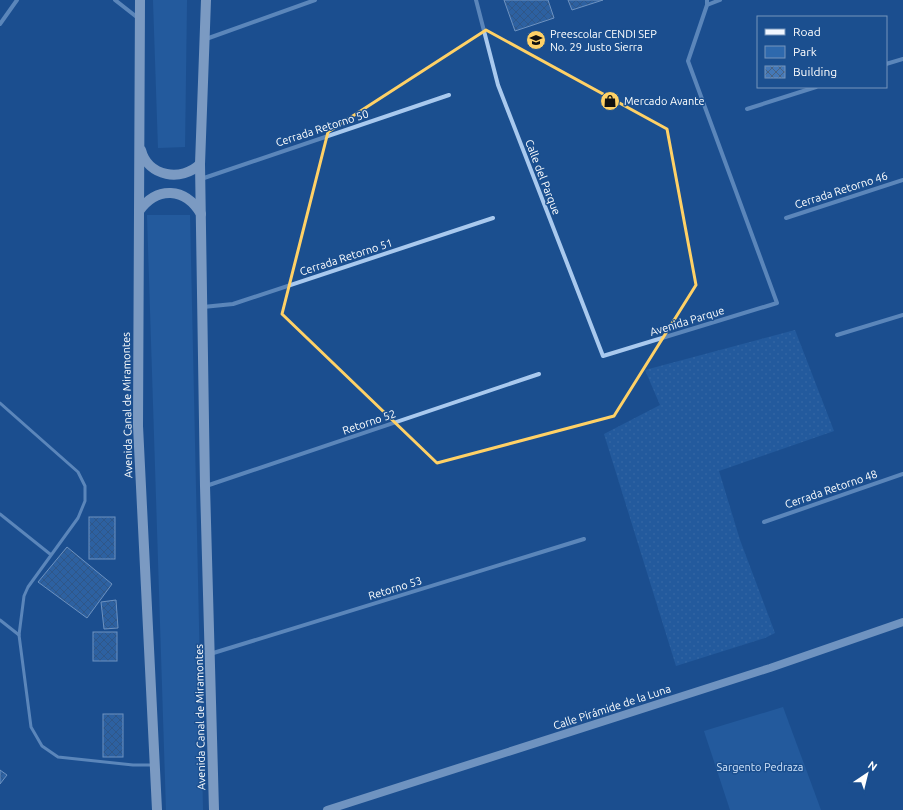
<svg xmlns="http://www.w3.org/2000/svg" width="903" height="810" viewBox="0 0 903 810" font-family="Ubuntu,sans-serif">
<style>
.grass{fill:url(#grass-dots)}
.park{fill:#2e69ad}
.building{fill:url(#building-cross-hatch);stroke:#cfe3fa}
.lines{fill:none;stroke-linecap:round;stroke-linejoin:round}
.lane{stroke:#a9c9ee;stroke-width:3}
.street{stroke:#a9c9ee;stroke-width:4}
.secondary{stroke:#d6e6fa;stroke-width:8}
.primary{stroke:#f0f6ff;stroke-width:10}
.marked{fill:none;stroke:#ffd166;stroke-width:3;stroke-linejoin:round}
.labels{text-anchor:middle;stroke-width:3;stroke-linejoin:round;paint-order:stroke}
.poi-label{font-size:11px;fill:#fff;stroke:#1b4f8f;text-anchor:start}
.street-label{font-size:11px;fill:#fff;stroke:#1b4f8f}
.park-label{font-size:11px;fill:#cfe3fa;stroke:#1b4f8f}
</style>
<defs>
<pattern id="grass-dots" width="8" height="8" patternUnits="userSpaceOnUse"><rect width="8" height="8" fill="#2e69ad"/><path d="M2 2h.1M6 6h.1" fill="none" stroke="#4d80b9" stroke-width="1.8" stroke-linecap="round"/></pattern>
<pattern id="building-cross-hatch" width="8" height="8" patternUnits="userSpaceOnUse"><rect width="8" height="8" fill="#4478b7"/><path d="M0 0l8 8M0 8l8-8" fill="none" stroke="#486282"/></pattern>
</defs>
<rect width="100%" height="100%" fill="#1b4f8f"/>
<polygon class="grass" points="795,330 834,431 719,471 740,540 775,633 765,638 676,666 604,434 660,405 645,370"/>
<g class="park">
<polygon points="153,0 187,0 185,147 158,148"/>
<polygon points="147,215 190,215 203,810 166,810"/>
<polygon points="783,707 821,810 730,810 704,731"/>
</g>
<g class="building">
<polygon points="504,0 548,0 554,18 515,31"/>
<polygon points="568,0 603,0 572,10"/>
<rect x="89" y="517" width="26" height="42"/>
<polygon points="67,547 112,584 87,618 38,582"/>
<polygon points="116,600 118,628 104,629 101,602"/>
<rect x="93" y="632" width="24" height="29"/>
<rect x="103" y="714" width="20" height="43"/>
<polygon points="0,770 7,775 0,784"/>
</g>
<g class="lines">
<g class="lane">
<polyline points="0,403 78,472 85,486 85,501 78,518 28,587 24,596 19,635 31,727 42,746 58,757 133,765 152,765"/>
<polyline points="0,514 50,554"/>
<polyline points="0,620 19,635"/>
</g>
<g class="street">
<polyline points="115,0 138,18"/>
<polyline points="476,0 498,85 603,356 777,303 688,61 707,5 707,0"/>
<polyline points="707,5 720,0"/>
<polyline points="0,24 17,0"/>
<polyline points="206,39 315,0"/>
<polyline points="886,64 903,59"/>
<polyline points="747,109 816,87"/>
<polyline points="201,179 449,95"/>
<polyline points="786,218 903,180"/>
<polyline points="203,307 233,304 493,218"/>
<polyline points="837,335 903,315"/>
<polyline points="206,486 539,374"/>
<polyline points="764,522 903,474"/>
<polyline points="210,654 584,539"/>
</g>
<polyline class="secondary" points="327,810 770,668 903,622"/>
<g class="primary">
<polyline points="140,0 138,426 157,810"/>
<polyline points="206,0 200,164 205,486 214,810"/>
<path d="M141,150c7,27 41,32 59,14"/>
<path d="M139,211c18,-25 46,-24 62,3"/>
</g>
</g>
<path d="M0 0H903V810H0ZM486,30l181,99 29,156 -82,131 -177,47 -155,-149 46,-182z" fill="#1b4f8f" fill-opacity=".55" fill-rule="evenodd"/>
<path class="marked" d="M486,30l181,99 29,156 -82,131 -177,47 -155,-149 46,-182z"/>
<defs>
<g id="school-disc" transform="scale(1)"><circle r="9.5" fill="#ffd166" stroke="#1b4f8f"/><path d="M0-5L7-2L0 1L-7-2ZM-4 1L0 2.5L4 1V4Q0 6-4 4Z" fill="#111"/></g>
<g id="shop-disc" transform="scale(1)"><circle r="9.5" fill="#ffd166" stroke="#1b4f8f"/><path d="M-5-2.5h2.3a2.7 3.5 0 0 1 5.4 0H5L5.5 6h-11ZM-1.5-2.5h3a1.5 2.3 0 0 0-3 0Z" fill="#111"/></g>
</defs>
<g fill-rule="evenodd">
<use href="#school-disc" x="536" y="40"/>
<use href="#shop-disc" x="610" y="101"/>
</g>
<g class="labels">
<g class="poi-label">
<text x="550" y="38">Preescolar CENDI SEP<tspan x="550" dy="13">No. 29 Justo Sierra</tspan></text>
<text x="624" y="105">Mercado Avante</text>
</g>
<g class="street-label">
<text transform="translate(322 128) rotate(-18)" y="4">Cerrada Retorno 50</text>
<text transform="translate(543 177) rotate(69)" y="4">Calle del Parque</text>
<text transform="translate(841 190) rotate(-18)" y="4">Cerrada Retorno 46</text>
<text transform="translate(346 257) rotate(-18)" y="4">Cerrada Retorno 51</text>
<text transform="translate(687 321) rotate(-17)" y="4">Avenida Parque</text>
<text transform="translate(127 405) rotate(-91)" y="4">Avenida Canal de Miramontes</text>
<text transform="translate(369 422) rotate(-19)" y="4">Retorno 52</text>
<text transform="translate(831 489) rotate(-19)" y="4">Cerrada Retorno 48</text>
<text transform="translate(395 588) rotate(-17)" y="4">Retorno 53</text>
<text transform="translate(612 707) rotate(-18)" y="4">Calle Pirámide de la Luna</text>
<text transform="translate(200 717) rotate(-91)" y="4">Avenida Canal de Miramontes</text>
</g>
<g class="park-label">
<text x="760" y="771">Sargento Pedraza</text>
</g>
</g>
<rect x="757" y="16" width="130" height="72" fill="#1b4f8f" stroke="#7695bc"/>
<rect x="765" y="29" width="20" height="6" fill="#f0f6ff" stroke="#7695bc"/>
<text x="793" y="36" font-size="12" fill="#ffffff">Road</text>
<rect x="765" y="46" width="20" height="12" fill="#2e69ad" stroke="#7695bc"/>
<text x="793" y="56" font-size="12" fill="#ffffff">Park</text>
<rect x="765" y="66" width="20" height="12" fill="url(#building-cross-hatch)" stroke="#7695bc"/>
<text x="793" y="76" font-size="12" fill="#ffffff">Building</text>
<g transform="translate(867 774) rotate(35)" stroke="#1b4f8f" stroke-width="3" paint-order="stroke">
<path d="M0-3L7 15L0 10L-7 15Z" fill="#ffffff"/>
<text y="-6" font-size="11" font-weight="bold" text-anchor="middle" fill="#ffffff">N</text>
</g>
</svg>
